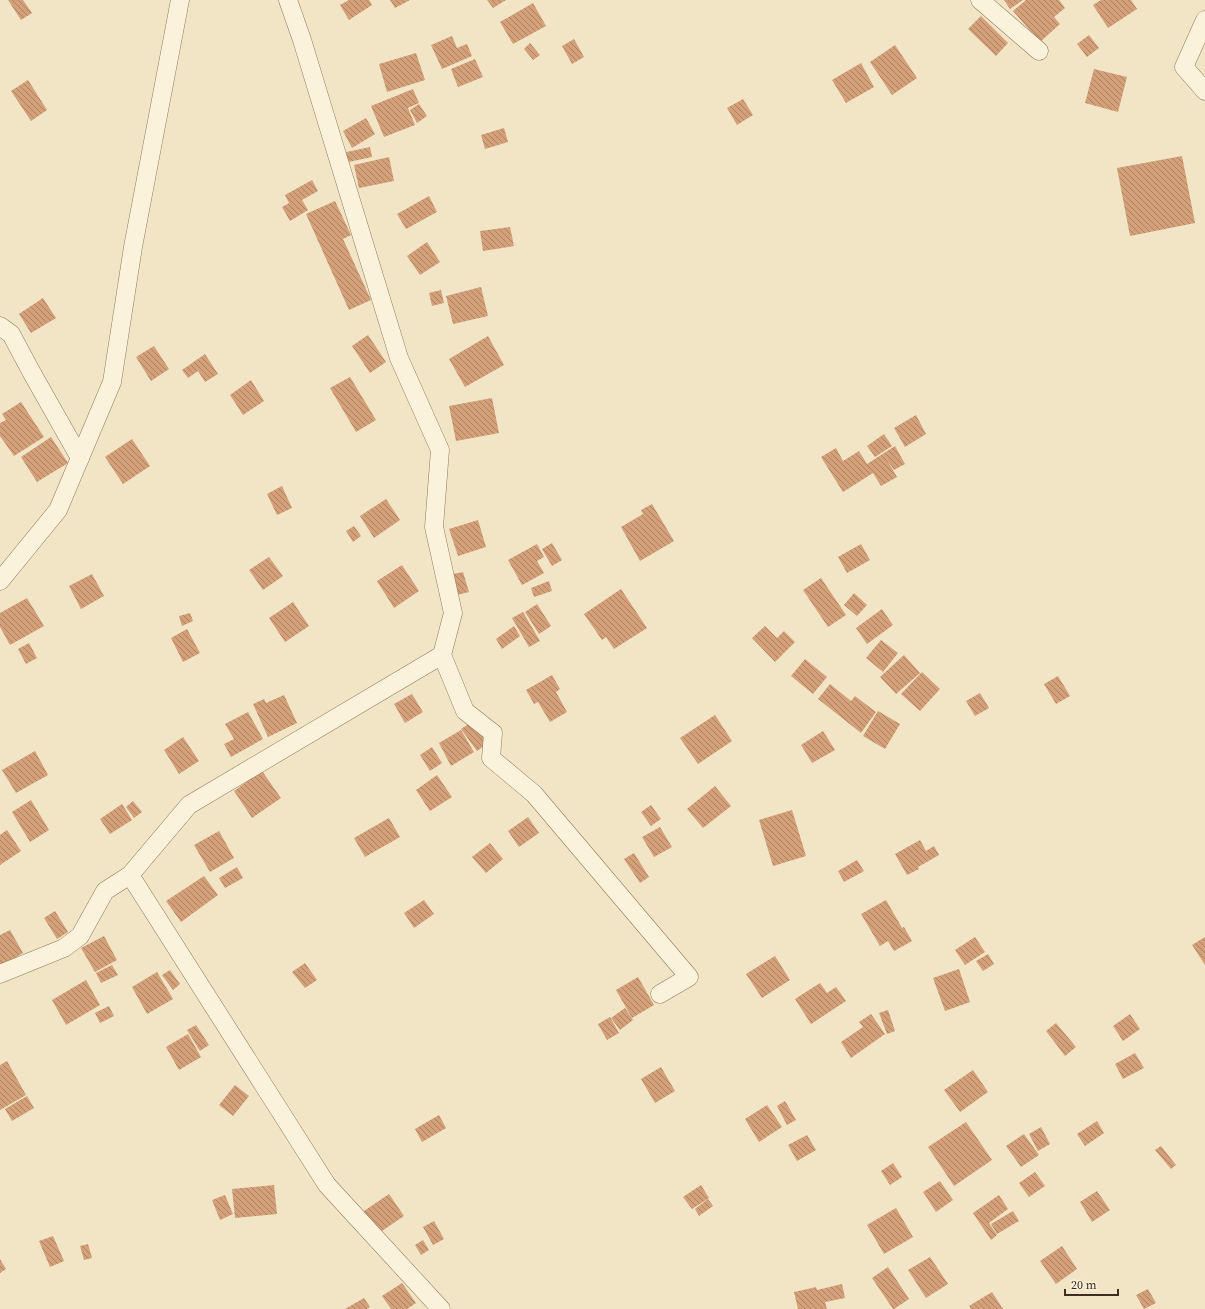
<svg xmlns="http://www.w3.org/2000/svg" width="1205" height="1309" viewBox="0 0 1205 1309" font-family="'Source Serif 4',serif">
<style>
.building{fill:url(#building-back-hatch)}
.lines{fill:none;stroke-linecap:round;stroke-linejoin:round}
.street-casing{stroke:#8f775a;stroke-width:19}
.street{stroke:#fbf2db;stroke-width:18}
</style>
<defs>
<pattern id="building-back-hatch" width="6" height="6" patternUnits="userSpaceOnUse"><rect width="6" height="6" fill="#d3a079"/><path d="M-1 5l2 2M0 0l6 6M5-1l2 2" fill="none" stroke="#ad8363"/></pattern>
</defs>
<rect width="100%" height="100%" fill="#f2e5c6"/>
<g class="building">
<polygon points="8,0 23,0 32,13 21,20"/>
<polygon points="349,0 369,0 372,5 349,20 340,5"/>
<polygon points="390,0 410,0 395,8"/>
<polygon points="487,0 506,0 493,8"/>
<polygon points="1004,0 1023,0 1010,9"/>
<polygon points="1026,0 1059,0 1065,8 1054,17 1060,24 1040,42 1013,11"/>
<polygon points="1101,0 1131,0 1137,9 1108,28 1093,5"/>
<polygon points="533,3 546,26 513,44 500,22"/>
<polygon points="981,16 1008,43 996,56 968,29"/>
<polygon points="1089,35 1099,48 1087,57 1077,44"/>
<polygon points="452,36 457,48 467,44 472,56 442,69 431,45"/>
<polygon points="574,39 584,57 572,64 562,46"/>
<polygon points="530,43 540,55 533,60 524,49"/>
<polygon points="895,45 917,78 892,95 870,62"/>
<polygon points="416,53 425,80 387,92 379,64"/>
<polygon points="475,59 483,77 458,87 451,69"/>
<polygon points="861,63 874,87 846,103 832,80"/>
<polygon points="1094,69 1127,77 1118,112 1085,103"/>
<polygon points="28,80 47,110 31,121 11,91"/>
<polygon points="413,89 419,103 408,108 415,125 384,137 371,106"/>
<polygon points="743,99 753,115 737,125 727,108"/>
<polygon points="419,104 427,116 417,123 410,110"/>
<polygon points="366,118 375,134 352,148 343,131"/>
<polygon points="504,128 508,142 485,149 481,135"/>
<polygon points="370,147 372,157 344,163 342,153"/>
<polygon points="1182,156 1195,223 1130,236 1117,168"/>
<polygon points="389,157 394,181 359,188 354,165"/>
<polygon points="312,180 318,191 302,200 308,210 290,221 282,207 289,203 285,195"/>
<polygon points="429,196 437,212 406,229 397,214"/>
<polygon points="335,201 351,235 343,239 371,300 349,310 306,214"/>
<polygon points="510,227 514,246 483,251 480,231"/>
<polygon points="427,242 440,262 420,275 407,256"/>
<polygon points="481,287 488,316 453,324 446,296"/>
<polygon points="441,290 444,303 432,306 429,293"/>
<polygon points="43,298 56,318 31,333 19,314"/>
<polygon points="368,335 386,362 370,373 352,346"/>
<polygon points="488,336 504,365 465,387 449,359"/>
<polygon points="154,346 169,369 151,381 136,357"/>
<polygon points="205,354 218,374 205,382 198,371 188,378 182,370"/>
<polygon points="350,377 376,420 356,432 330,388"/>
<polygon points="251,380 264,401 243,415 230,395"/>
<polygon points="492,398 499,433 456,441 449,406"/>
<polygon points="21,402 44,437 14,456 0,436 0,423 6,420 2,414"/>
<polygon points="916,415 926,434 905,447 894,428"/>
<polygon points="884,434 892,446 875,457 867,446"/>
<polygon points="51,437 68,463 37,482 21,457"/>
<polygon points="132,439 150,466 123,484 105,457"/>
<polygon points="895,446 905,464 894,470 886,458 897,477 881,486 873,473 843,492 821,457 836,448 843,461 859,451 867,464"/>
<polygon points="282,486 292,508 277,515 267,494"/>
<polygon points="386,499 400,520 374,538 360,516"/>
<polygon points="652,504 674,541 640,561 621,527 643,514 641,510"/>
<polygon points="478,520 486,547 458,556 449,529"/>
<polygon points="354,526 361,536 353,542 346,531"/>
<polygon points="552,543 562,560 552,566 542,549"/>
<polygon points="537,544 544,557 537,561 544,573 522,585 508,560"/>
<polygon points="861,544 870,560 847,573 838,557"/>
<polygon points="269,557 283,576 263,590 249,570"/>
<polygon points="402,565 419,591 394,608 377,581"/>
<polygon points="463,572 469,592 453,596 448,575"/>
<polygon points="92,574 104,596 81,609 69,586"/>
<polygon points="821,578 846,615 828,627 803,590"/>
<polygon points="549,581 552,591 534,597 531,588"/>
<polygon points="621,589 647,628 614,649 606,637 602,640 584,614"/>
<polygon points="854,593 867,605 857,616 844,605"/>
<polygon points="27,598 44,626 10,645 0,627 0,613"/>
<polygon points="293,602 309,626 285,642 269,618"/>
<polygon points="537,604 551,626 539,634 525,612"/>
<polygon points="882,609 893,625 867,644 856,628"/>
<polygon points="523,612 540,641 529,647 512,618"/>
<polygon points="190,613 193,621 182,626 179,616"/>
<polygon points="514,626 520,636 502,649 496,639"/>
<polygon points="765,626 777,638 784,631 795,642 775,662 752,638"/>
<polygon points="187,629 200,653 183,662 171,638"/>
<polygon points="881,640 898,653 883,672 866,658"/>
<polygon points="29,643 37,658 26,664 18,649"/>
<polygon points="904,655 920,673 896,694 880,677"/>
<polygon points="805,659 827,677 813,694 791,676"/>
<polygon points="922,672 940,689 920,711 901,694"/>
<polygon points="552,675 560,689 556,692 567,712 550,722 538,702 534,704 526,690"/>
<polygon points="1058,676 1070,696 1056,704 1044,684"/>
<polygon points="830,684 851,701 855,696 876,712 861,733 818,699"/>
<polygon points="980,693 989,708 975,716 966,701"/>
<polygon points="412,694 423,712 405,723 394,704"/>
<polygon points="284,695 297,723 268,737 253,704 264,699 266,703"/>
<polygon points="878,711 900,724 885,749 863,736"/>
<polygon points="248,712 263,739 231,757 224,744 234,739 225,724"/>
<polygon points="715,715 732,741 698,764 680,738"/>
<polygon points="473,721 488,743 477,751 461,729"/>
<polygon points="461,730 474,752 451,766 439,743"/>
<polygon points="823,731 835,750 812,763 801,745"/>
<polygon points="183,737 199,761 179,774 164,750"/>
<polygon points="432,747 442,763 430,771 420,755"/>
<polygon points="35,751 48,775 16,793 2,770"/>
<polygon points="262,771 281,798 252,818 234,791"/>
<polygon points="437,775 452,797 430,811 416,790"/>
<polygon points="715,786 731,806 703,828 687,809"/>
<polygon points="31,800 49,830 30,842 12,812"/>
<polygon points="133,801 142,812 134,818 126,807"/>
<polygon points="122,804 132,820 110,834 100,819"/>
<polygon points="651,805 661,819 651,826 641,812"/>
<polygon points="792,810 806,856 773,866 759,820"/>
<polygon points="528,817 539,833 519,847 508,831"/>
<polygon points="389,818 400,837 365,857 354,838"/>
<polygon points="660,827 672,847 654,857 642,837"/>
<polygon points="7,830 21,851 0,865 0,835"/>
<polygon points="219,831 234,858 210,872 194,845"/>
<polygon points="920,840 926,851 934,846 939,855 918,867 919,869 907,875 895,854"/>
<polygon points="490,843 503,859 486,873 472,857"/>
<polygon points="634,853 649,877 640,883 624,859"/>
<polygon points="857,860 864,871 844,882 838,871"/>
<polygon points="237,867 243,878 225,888 219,878"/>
<polygon points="204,876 218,895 181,922 166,901"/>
<polygon points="424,900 434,914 414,928 404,913"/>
<polygon points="886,900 902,928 904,927 912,941 894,951 888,941 880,946 861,914"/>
<polygon points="55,911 68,932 57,939 44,918"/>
<polygon points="10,930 23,953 0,967 0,935"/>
<polygon points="104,936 117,960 95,972 81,948"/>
<polygon points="975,937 985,952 965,965 955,950"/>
<polygon points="1205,937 1205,965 1192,945"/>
<polygon points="988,954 994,964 983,971 976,961"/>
<polygon points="775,956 790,980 762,998 746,974"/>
<polygon points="305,963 317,980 305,988 292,972"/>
<polygon points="112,965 118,975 101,983 96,973"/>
<polygon points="959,969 970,1002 945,1011 933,978"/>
<polygon points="170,970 180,984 173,990 162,975"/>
<polygon points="157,972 173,999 147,1014 132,987"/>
<polygon points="638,977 654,1005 632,1018 616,990"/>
<polygon points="86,980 100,1005 66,1025 52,1000"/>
<polygon points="820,983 827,993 836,987 846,1001 811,1024 795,999"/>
<polygon points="109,1006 114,1016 100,1023 95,1013"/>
<polygon points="625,1008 633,1020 620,1030 611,1018"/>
<polygon points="888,1010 895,1031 887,1034 879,1013"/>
<polygon points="871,1014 885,1034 851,1058 841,1042 863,1027 859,1022"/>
<polygon points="1130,1014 1140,1029 1123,1041 1113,1026"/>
<polygon points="610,1017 619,1033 607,1040 598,1024"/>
<polygon points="1056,1023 1076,1047 1065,1056 1046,1031"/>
<polygon points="196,1025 209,1045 200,1051 187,1030"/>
<polygon points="188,1034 201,1057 179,1070 166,1047"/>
<polygon points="1135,1053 1144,1068 1123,1079 1115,1064"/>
<polygon points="7,1061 26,1095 0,1110 0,1065"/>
<polygon points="661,1067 675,1091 655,1103 641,1079"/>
<polygon points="973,1070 988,1092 960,1112 944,1090"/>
<polygon points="235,1085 249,1096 233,1116 219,1105"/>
<polygon points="27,1096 34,1108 12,1121 5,1109"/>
<polygon points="785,1101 796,1120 787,1125 777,1106"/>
<polygon points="767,1105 782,1127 759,1142 745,1119"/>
<polygon points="439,1115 446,1128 422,1142 415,1129"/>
<polygon points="1097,1121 1104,1133 1085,1146 1077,1134"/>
<polygon points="966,1122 992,1160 954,1186 928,1147"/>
<polygon points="1041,1127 1050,1144 1038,1151 1029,1134"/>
<polygon points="1024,1134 1039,1155 1021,1167 1006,1146"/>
<polygon points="807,1135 816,1150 797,1161 788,1145"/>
<polygon points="1161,1146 1176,1165 1171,1169 1155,1150"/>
<polygon points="893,1163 902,1177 890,1185 881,1171"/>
<polygon points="1035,1172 1045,1186 1029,1197 1019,1183"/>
<polygon points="940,1181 953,1200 936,1212 923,1192"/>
<polygon points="274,1185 277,1214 235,1218 232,1189"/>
<polygon points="701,1185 709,1198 692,1209 683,1197"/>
<polygon points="1097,1191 1110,1210 1092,1222 1080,1202"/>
<polygon points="389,1194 404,1216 376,1235 361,1213"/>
<polygon points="225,1195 233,1214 220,1220 212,1200"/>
<polygon points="999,1195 1008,1209 989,1223 997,1235 991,1240 973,1213"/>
<polygon points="708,1199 713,1206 699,1216 695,1209"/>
<polygon points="896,1208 913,1237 884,1254 867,1225"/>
<polygon points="1013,1211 1019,1221 997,1234 991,1224"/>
<polygon points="434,1221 444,1239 433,1245 423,1227"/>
<polygon points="53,1236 64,1261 50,1267 39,1241"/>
<polygon points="423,1240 429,1250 421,1255 415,1245"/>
<polygon points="88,1244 92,1258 84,1260 80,1246"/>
<polygon points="1062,1246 1077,1269 1056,1284 1040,1261"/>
<polygon points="930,1257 948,1284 926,1298 908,1270"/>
<polygon points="0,1259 6,1269 0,1273"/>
<polygon points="888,1267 909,1299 894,1309 893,1309 872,1278"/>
<polygon points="402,1283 416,1303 407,1309 391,1309 382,1296"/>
<polygon points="842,1284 845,1298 825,1302 827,1309 798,1309 794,1292 816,1287 817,1290"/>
<polygon points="1148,1289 1156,1303 1144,1309 1136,1295"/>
<polygon points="992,1292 1003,1309 971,1309 969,1306"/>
<polygon points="364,1298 370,1307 367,1309 345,1309"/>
</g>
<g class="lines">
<g class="street-casing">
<g id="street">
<polyline points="288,0 302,40 399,358 440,450 434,527 453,613 442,655 465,711 493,733 491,758 534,794 689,977 660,994"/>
<polyline points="980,0 1039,51"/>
<polyline points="1205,20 1184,67 1205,91"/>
<polyline points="0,326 11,334 33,375 80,458"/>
<polyline points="0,581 58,510 112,382 133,247 180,0"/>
<polyline points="130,875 327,1185 441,1309"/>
<polyline points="0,974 64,948 80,936 105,891 130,875 189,805 442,655"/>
</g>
</g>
<use href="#street" class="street"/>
</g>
<path d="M1065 1289v6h53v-6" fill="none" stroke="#3e2e1f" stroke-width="2"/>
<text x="1071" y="1289" font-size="12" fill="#3e2e1f" stroke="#f8efd7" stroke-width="3" paint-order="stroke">20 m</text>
</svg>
